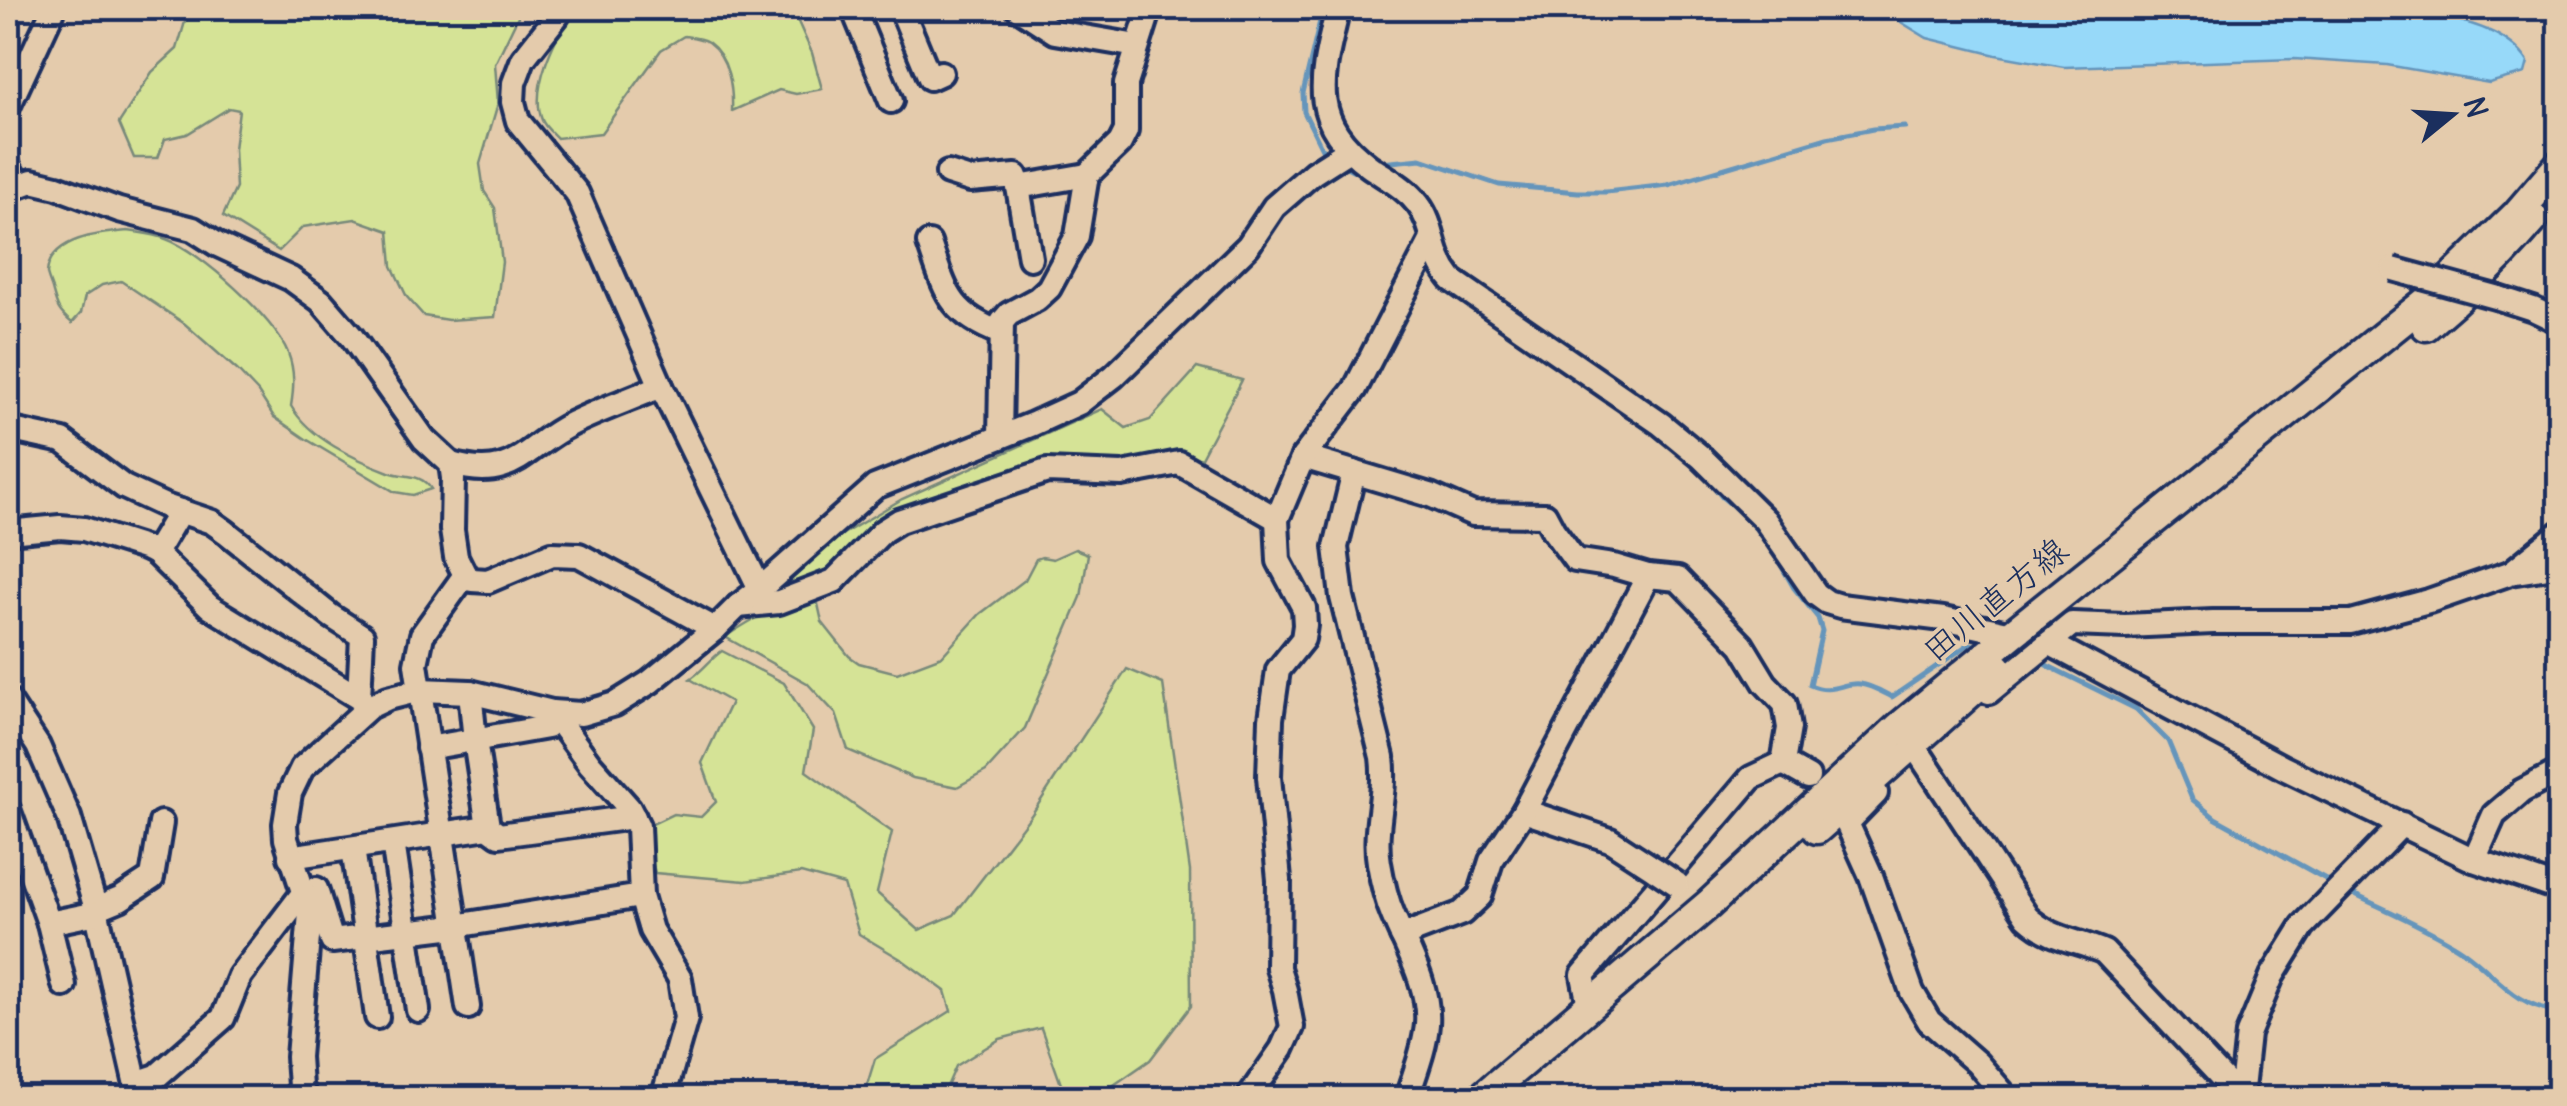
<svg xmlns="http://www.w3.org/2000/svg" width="2567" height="1106" viewBox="0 0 2567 1106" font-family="Delius,'Klee One',sans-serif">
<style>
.green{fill:#d5e396;stroke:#78897a;stroke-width:2.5}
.water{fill:#97d9f9;stroke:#6595bb;stroke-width:2.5}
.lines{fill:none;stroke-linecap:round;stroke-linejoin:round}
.stream{stroke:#6595bb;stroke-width:5}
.minor-casing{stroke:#1b2f5e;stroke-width:30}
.major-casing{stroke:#1b2f5e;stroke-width:35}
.minor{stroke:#e4cbac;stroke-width:22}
.major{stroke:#e4cbac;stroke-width:28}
.minor-bridge-casing{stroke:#1b2f5e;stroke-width:30;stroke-linecap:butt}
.minor-bridge{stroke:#e4cbac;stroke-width:22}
.labels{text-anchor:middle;stroke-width:8;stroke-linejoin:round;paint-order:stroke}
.street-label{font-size:35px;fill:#1b2f5e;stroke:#e4cbac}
</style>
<rect width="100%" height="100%" fill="#e4cbac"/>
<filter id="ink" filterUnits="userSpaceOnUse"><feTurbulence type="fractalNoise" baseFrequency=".01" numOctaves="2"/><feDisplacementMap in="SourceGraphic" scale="20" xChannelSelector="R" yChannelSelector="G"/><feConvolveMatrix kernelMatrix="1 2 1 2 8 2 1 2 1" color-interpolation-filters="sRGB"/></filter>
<g filter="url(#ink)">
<g class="green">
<polygon points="192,8 522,8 495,64 498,103 480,164 484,191 495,208 502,262 495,317 448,320 424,316 407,297 392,266 389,231 355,219 303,227 279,251 223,216 236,188 234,149 239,110 229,108 187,134 165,139 158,158 134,158 119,123 152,72 177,49 187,15"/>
<path d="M572,8h225l-2,7 17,38 10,36 -26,5 -17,-4 -47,21c1,-23 -3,-54 -24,-69 -7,-4 -17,-5 -24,-6l-23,14 -60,83 -44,5c-5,-5 -13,-12 -15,-18 -13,-33 15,-84 30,-112z"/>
<path d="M128,231c12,2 26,3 38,8 34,12 110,81 122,114 7,18 6,35 3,53 19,33 64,53 98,66 17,6 32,1 42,17l-18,6 -18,-3 -89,-53 -32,-22 -16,-25 -21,-22 -52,-46 -64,-43 -19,4 -17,11 -4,17 -9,10c-15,-13 -15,-16 -20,-34 -1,-4 -5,-12 -5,-16 3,-36 54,-40 81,-42z"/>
<polygon points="1197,368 1242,380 1196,467 1113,469 1045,465 896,518 834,575 790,591 784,580 843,534 902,499 1102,409 1126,428 1150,420"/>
<path d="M1075,549l13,5 -7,43 -56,131 -39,43 -29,16 -44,-9 -65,-28 -12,-36 -29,-31 -82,-46c26,-17 54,-34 85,-41l8,8 4,18 27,34 10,7 38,10 45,-17 38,-42 45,-34 11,-21 6,-2 11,2z"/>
<path d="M722,651l62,32 29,47 -7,41 86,61 -15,61 42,37 35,-15 78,-101 95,-145 36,15 27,187 1,135 -41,54 -55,38h-36l3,-11 -21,-59 -41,11 -44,27 -14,32h-79l12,-39 76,-48 -6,-20 -41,-30 -45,-27 -15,-49 -43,-12 -56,8 -90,-8 -7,-27 2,-21 23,-11 28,3 15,-15 -14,-39 29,-61 -41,-23c13,-8 20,-20 32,-28z"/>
</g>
<path class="water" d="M1878,8h531c40,11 96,17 119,54l-3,11 -36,10 -102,-18 -93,-6 -230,8 -68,-12 -69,-17z"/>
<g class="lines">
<g class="stream">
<polyline points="1323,8 1303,93 1304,112 1325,155"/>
<polyline points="1339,163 1364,176"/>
<polyline points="1381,163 1421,159 1499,185 1578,192 1606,192 1668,185 1827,138 1873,129 1905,127"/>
<polyline points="1394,196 1410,213 1422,241"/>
<polyline points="1429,266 1430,271 1443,285"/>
<path d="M1706,477l16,20 26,21 26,35 20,35 24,30 4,13 -12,54c23,10 31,-3 50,-1 11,1 22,8 32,13l77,-53 13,3"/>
<polyline points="2036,660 2136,709 2168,741 2192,799 2215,818 2333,883"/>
<path d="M2347,891c36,18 73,33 107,54 38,22 57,63 106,66"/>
</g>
<g class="minor-casing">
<g id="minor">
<polyline points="560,8 557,16 523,59 514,83 513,102 518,121 577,193 661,386 760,589"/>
<polyline points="863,8 854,11 891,101"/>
<polyline points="901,8 930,78 941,73"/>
<polyline points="1018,8 1055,32 1137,46"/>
<path d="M1338,8c-15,66 -33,111 31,158 17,12 36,21 49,38 18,23 12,50 34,76l209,144 40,33 64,63 51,74 11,8 13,4 103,13 69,15"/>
<polyline points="8,107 54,8"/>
<polyline points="8,166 19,186 32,181 57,187 119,210 193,229 218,245 291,279 321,301 352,337 424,439 451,464 453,478 452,530 456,557 465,575 472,580 488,581 552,554 579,555 715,629"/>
<polyline points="948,173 970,180 1016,176 1018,187"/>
<path d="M929,243c17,49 20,71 72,90"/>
<polyline points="1030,258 1018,187 1087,175"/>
<polyline points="2499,298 2533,309 2560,322"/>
<polyline points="8,429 63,441 124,487 165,506 212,522 226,532 331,616 362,636 359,698"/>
<polyline points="1000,437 1002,322 1009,314 1037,299 1049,288 1077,236 1087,175 1120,143 1126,131 1126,84 1150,8"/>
<polyline points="1303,457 1430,495 1473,514 1545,515 1553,530 1575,560 1614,566 1648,576 1678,579 1742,645 1765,683 1785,704 1789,728 1783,763 1808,777"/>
<path d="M451,464c64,18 71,-16 122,-41 28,-14 59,-24 88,-37"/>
<path d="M1354,472l-18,75 6,50 40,160c5,38 -9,70 -3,106 3,18 7,36 14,52 14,34 37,72 34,109 -2,25 -13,51 -20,74"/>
<polyline points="8,532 60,527 84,529 147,549 155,553 210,607 359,698 368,707"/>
<polyline points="155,553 180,511"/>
<polyline points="2513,571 2560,533"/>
<polyline points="465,575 422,635 416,664 468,1007"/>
<polyline points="738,606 779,602 834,581 883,531 899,521 1047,471 1122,474 1179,463 1277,519"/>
<polyline points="2049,643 2284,768 2474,860 2560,889"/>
<polyline points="470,692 475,740 488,827"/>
<polyline points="1989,692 2072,624 2125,626 2213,622 2351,622 2429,601 2510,573 2560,565"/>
<polyline points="8,700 38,746 69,817 96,909 139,1098"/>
<polyline points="552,712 590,764 629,808 638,826 641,896 651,930 680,979 686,1018 663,1098"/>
<polyline points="428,748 547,727"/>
<path d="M1917,750l110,167c25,23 47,22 77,35l137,146"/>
<polyline points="8,809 49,923"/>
<polyline points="1524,811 1610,840 1656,870"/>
<polyline points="1840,815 1847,823 1871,876 1912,992 1929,1021 1977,1063 2002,1092 2004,1098"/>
<polyline points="1847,823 1876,793"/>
<polyline points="393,842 418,1010"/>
<polyline points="353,848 377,1017"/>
<polyline points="290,857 488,827 499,835 634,817"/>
<polyline points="2474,860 2494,815 2522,791 2560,771"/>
<polyline points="316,889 332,941 455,926 641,896"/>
<polyline points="96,909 120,899 152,878 161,823"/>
<polyline points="1402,936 1462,913 1480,896 1491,861 1524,811 1648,576"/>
<polyline points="64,985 49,923 97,913"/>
<polyline points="1589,1006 1583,975 1751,778 1783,763"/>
<polyline points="136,1083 157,1076 223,1018 240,976 304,892"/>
<polyline points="305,1098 300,1086 298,1057 310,913 286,839 285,824 290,793 302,768 369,707 388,698 420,690 470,692 552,712 581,714 615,704 650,682 715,629 738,606 760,589 875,487 1033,424 1079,403 1114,376 1248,246 1274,207 1313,173 1349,150"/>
<polyline points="1248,1098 1282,1049 1292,1027 1285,990 1278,968 1279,880 1269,777 1271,719 1278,670 1303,639 1305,625 1304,608 1279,561 1277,519 1303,457 1355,389 1431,241"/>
<polyline points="2241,1098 2248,1034 2272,976 2303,926 2402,824"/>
</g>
</g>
<g class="major-casing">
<g id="major">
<path d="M2426,326c39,-33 75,-68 108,-107"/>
<polyline points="1817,829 1998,668"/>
<polyline points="1481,1098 1709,904 1899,727 2012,634 2432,297 2517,214 2560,164"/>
</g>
</g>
<use href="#minor" class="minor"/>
<use href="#major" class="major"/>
<g class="minor-bridge-casing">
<g id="minor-bridge">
<polyline points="2393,269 2499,298"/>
<polyline points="1656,870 1677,884"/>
</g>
</g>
<use href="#minor-bridge" class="minor-bridge"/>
</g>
</g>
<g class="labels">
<g class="street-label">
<text transform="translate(1995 600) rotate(-39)" y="12">田川直方線</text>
</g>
</g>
<rect width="2567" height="1106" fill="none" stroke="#e4cbac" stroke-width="40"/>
<rect x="20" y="20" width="2527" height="1066" fill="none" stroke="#1b2f5e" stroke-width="4" filter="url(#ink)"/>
<g transform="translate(2452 115) rotate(72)" stroke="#e4cbac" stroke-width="8" paint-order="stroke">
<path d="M0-8L18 38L0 25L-18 38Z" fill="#1b2f5e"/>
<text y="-15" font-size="28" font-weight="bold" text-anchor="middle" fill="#1b2f5e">N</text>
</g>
</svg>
